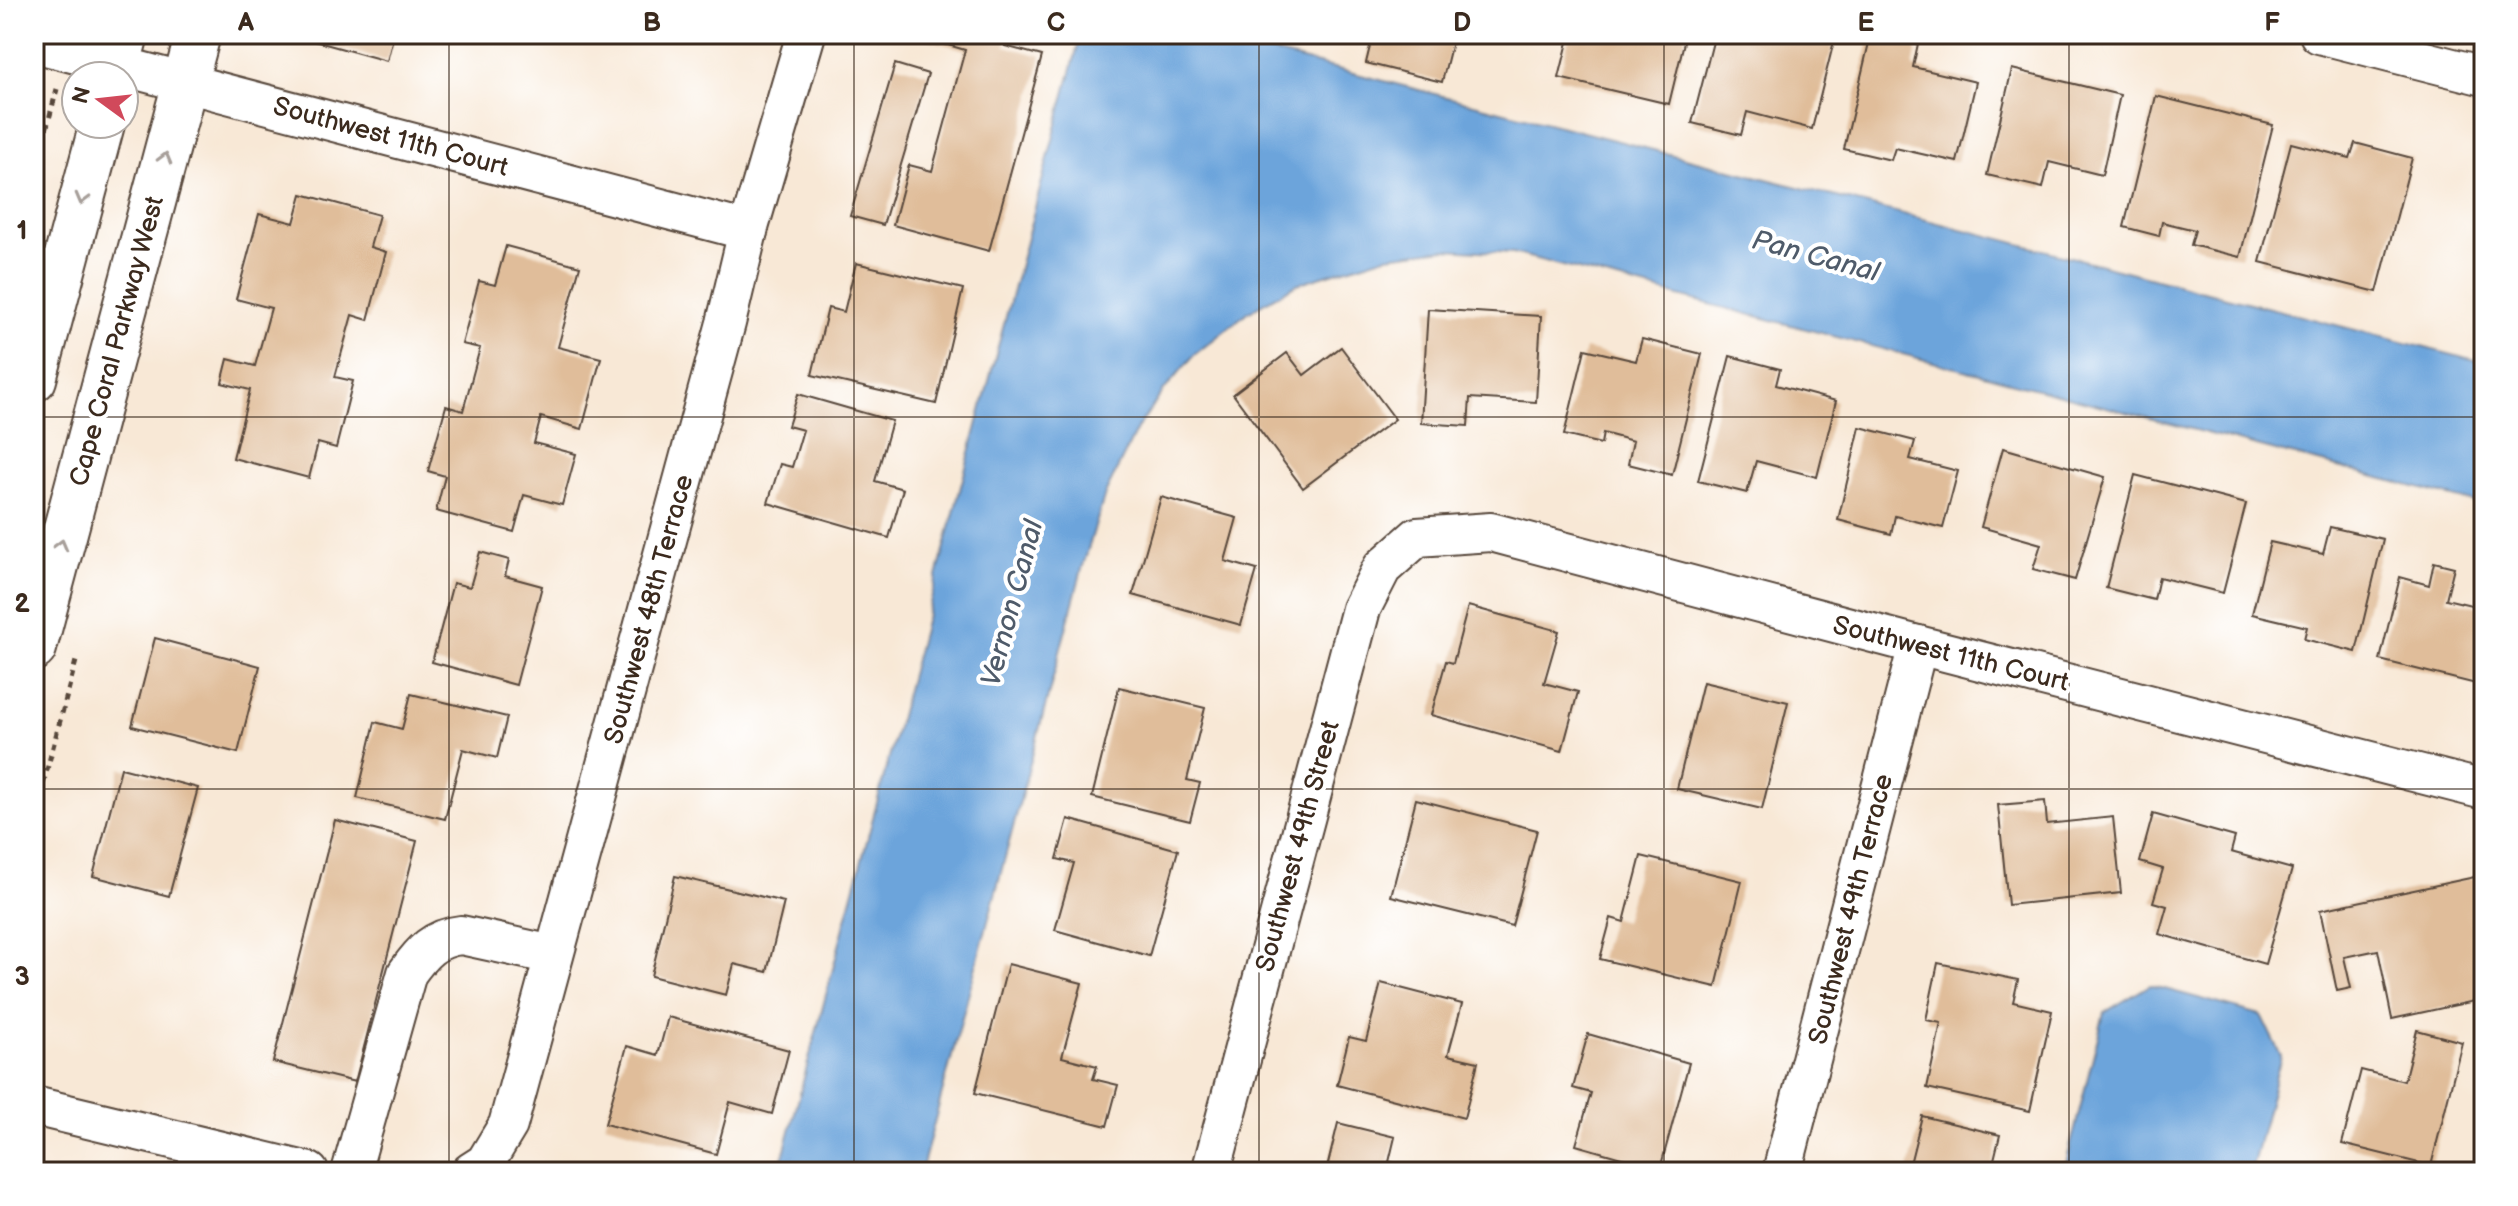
<svg xmlns="http://www.w3.org/2000/svg" width="2518" height="1206" viewBox="0 0 2518 1206" font-family="'Balsamiq Sans',sans-serif">
<style>
.water{fill:#6ca4db;stroke:#54677c;stroke-width:2}
.building{fill:#e0bd9a}
.lines{fill:none;stroke-linecap:round;stroke-linejoin:round}
.minor-casing{stroke:#57463a;stroke-width:42}
.major-casing{stroke:#57463a;stroke-width:48}
.path{stroke:#57463a;stroke-width:5;stroke-dasharray:6 6;stroke-linecap:butt}
.minor{stroke:#fff;stroke-width:38}
.major{stroke:#fff;stroke-width:44}
.oneway{stroke:#a79f9a}
.grid{fill:none;stroke:#3b2a1e;stroke-width:2;stroke-opacity:0.55}
.labels{text-anchor:middle;stroke-width:8;stroke-linejoin:round;paint-order:stroke}
.street-label{font-size:26px;fill:#3b2a1e;stroke:#fff}
.water-label{font-size:28px;font-style:italic;fill:#4f5b6a;stroke:#fff}
.neatline{fill:none;stroke:#3b2a1e;stroke-width:3}
.grid-label{font-size:26px;text-anchor:middle;font-weight:bold;fill:#3b2a1e}
</style>
<rect width="100%" height="100%" fill="#fff"/>
<filter id="ink" filterUnits="userSpaceOnUse"><feTurbulence type="fractalNoise" baseFrequency=".0125" numOctaves="2"/><feDisplacementMap in="SourceGraphic" scale="16" xChannelSelector="R" yChannelSelector="G"/><feConvolveMatrix kernelMatrix="1 2 1 2 8 2 1 2 1" color-interpolation-filters="sRGB"/></filter>
<filter id="wash" filterUnits="userSpaceOnUse"><feTurbulence type="fractalNoise" baseFrequency=".006" numOctaves="4" result="noise"/><feDisplacementMap in="SourceGraphic" scale="32" xChannelSelector="R" yChannelSelector="G"/><feGaussianBlur stdDeviation="1.8" result="paint"/><feColorMatrix in="noise" values="0 0 0 0 0 0 0 0 0 0 0 0 0 0 0 0 0 1.4 0 .05"/><feComposite in="paint" operator="in"/></filter>
<g filter="url(#wash)">
<rect width="100%" height="100%" fill="#f8e8d6"/>
<g class="water">
<polygon points="1081,34 1243,34 1253,45 1275,53 2484,363 2484,505 1513,253 1445,249 1386,256 1297,284 1248,312 1194,355 1165,389 1138,427 1105,494 1082,569 921,1172 779,1172"/>
<polygon points="2150,985 2261,1015 2281,1056 2251,1172 2064,1172 2104,1013"/>
</g>
<g id="blocks">
<g class="building">
<polygon points="301,34 394,34 387,61 300,37"/>
<polygon points="911,34 1009,34 1005,46 1042,56 989,251 893,225 909,165 932,171 965,50"/>
<polygon points="1373,34 1454,34 1442,82 1366,63"/>
<polygon points="1570,34 1686,34 1669,104 1559,78"/>
<polygon points="1715,34 1807,34 1834,41 1812,129 1747,112 1741,135 1692,123"/>
<polygon points="1871,34 1898,34 1919,39 1913,67 1976,82 1957,162 1895,148 1891,160 1844,149"/>
<polygon points="895,64 928,74 883,225 850,216"/>
<polygon points="2012,69 2120,95 2102,175 2049,162 2043,188 1987,175"/>
<polygon points="2156,96 2273,125 2240,257 2191,245 2195,230 2162,222 2159,236 2124,227"/>
<polygon points="2291,143 2350,158 2355,143 2412,158 2377,292 2260,262"/>
<polygon points="302,194 379,215 370,247 386,252 368,320 352,315 335,377 353,381 336,448 318,443 309,478 233,458 250,390 222,383 228,359 255,366 271,308 236,299 259,214 294,223"/>
<polygon points="506,246 580,266 558,347 601,358 582,429 541,417 534,443 576,454 562,505 524,495 514,532 436,511 445,476 428,471 446,406 463,411 480,348 462,344 479,281 495,285"/>
<polygon points="856,263 963,289 936,404 812,375 828,308 844,312"/>
<polygon points="1428,309 1541,316 1536,402 1470,398 1468,426 1421,423"/>
<polygon points="1642,339 1702,354 1672,475 1628,464 1633,441 1603,433 1601,444 1564,435 1585,349 1636,361"/>
<polygon points="1341,347 1395,419 1303,488 1233,394 1287,353 1304,375"/>
<polygon points="1730,356 1780,369 1776,385 1836,401 1817,477 1756,461 1747,493 1698,481"/>
<polygon points="798,394 892,421 875,481 903,489 889,538 768,503 780,464 792,467 803,430 788,426"/>
<polygon points="1860,427 1915,441 1910,459 1958,471 1943,528 1895,516 1891,534 1838,520"/>
<polygon points="2003,448 2105,477 2075,580 2033,569 2041,544 1981,527"/>
<polygon points="2135,475 2246,504 2223,593 2159,577 2154,600 2106,588"/>
<polygon points="1161,497 1237,518 1225,561 1257,570 1241,625 1133,595"/>
<polygon points="2330,527 2383,539 2356,652 2304,639 2307,627 2252,614 2270,542 2323,554"/>
<polygon points="480,552 509,560 505,576 542,586 516,685 432,662 453,583 470,587"/>
<polygon points="2434,562 2454,567 2446,599 2484,608 2484,686 2380,660 2400,577 2429,585"/>
<polygon points="1468,606 1559,631 1544,683 1578,692 1562,751 1431,715 1446,661 1453,663"/>
<polygon points="155,638 260,666 238,753 132,726"/>
<polygon points="1703,682 1788,702 1762,809 1677,789"/>
<polygon points="1119,687 1205,708 1187,780 1200,783 1190,821 1092,797"/>
<polygon points="411,694 507,717 497,758 463,749 445,819 357,798 375,722 402,729"/>
<polygon points="121,768 198,788 169,896 93,876"/>
<polygon points="1416,799 1537,830 1512,926 1391,896"/>
<polygon points="2045,801 2047,824 2113,817 2121,893 2008,905 1998,805"/>
<polygon points="2153,814 2235,837 2231,852 2292,869 2265,964 2159,934 2167,906 2153,902 2163,869 2140,862"/>
<polygon points="1068,819 1178,850 1149,956 1055,930 1074,863 1057,859"/>
<polygon points="335,820 417,841 355,1082 273,1062"/>
<polygon points="1641,856 1742,881 1716,987 1600,959 1611,918 1624,922"/>
<polygon points="2484,875 2484,926 2477,928 2484,963 2484,999 2392,1019 2378,950 2344,957 2351,988 2337,991 2320,910"/>
<polygon points="675,876 784,902 767,972 734,964 726,995 651,976"/>
<polygon points="1938,963 2018,980 2013,1002 2052,1011 2030,1111 1927,1088 1941,1023 1926,1020"/>
<polygon points="1008,964 1082,983 1062,1057 1097,1066 1093,1079 1118,1085 1107,1126 975,1093"/>
<polygon points="1381,983 1462,1004 1448,1055 1478,1062 1464,1118 1337,1085 1349,1037 1366,1041"/>
<polygon points="668,1017 789,1050 772,1114 730,1102 716,1154 605,1124 627,1046 658,1055"/>
<polygon points="2417,1030 2462,1042 2431,1166 2342,1144 2361,1070 2404,1081"/>
<polygon points="1588,1034 1689,1063 1660,1169 1576,1145 1591,1093 1573,1088"/>
<polygon points="1922,1116 2000,1135 1991,1172 1908,1172"/>
<polygon points="1338,1123 1395,1137 1389,1162 1409,1166 1408,1172 1326,1172"/>
<polygon points="979,1165 1002,1171 1002,1172 977,1172"/>
</g>
</g>
</g>
<g filter="url(#ink)">
<use href="#blocks" fill-opacity="0" stroke="#57463a" stroke-width="2"/>
<g class="lines">
<g class="minor-casing">
<g id="minor">
<polyline points="2319,34 2484,76"/>
<polyline points="34,43 748,231"/>
<polyline points="34,1106 309,1172"/>
<path d="M351,1172l56,-199c15,-21 27,-35 54,-38l92,20"/>
<polyline points="471,1172 485,1163 508,1125 726,323 748,231 806,34"/>
<polyline points="1211,1172 1361,609 1382,568 1417,537 1491,532 1918,645 2484,790"/>
<polyline points="1782,1172 1918,645"/>
</g>
</g>
<g class="major-casing">
<g id="major">
<polyline points="115,76 126,34"/>
<polyline points="34,379 102,124"/>
<polyline points="34,648 198,34"/>
</g>
</g>
<g class="path">
<polyline points="34,175 57,89"/>
<polyline points="34,818 76,661"/>
</g>
<use href="#minor" class="minor"/>
<use href="#major" class="major"/>
</g>
<defs><path id="oneway-chevron" d="M-2-3.5L2.5 0L-2 3.5" fill="none" stroke-width="1.6" stroke-linecap="round" stroke-linejoin="round" transform="scale(2)"/></defs>
<g class="oneway">
<use href="#oneway-chevron" transform="translate(165 158) rotate(-75)"/>
<use href="#oneway-chevron" transform="translate(82 199) rotate(105)"/>
<use href="#oneway-chevron" transform="translate(61 545) rotate(-75)"/>
</g>
</g>
<path class="grid" d="M449,34v1138M854,34v1138M1259,34v1138M1664,34v1138M2069,34v1138M34,417h2450M34,789h2450"/>
<g class="labels">
<g class="street-label">
<text transform="translate(391 136) rotate(15)" y="9">Southwest 11th Court</text>
<text transform="translate(116 341) rotate(-75)" y="9">Cape Coral Parkway West</text>
<text transform="translate(648 609) rotate(-75)" y="9">Southwest 48th Terrace</text>
<text transform="translate(1951 653) rotate(14)" y="9">Southwest 11th Court</text>
<text transform="translate(1297 846) rotate(-75)" y="9">Southwest 49th Street</text>
<text transform="translate(1850 909) rotate(-76)" y="9">Southwest 49th Terrace</text>
</g>
<g class="water-label">
<text transform="translate(1816 255) rotate(15)" y="10">Pan Canal</text>
<text transform="translate(1011 603) rotate(-75)" y="10">Vernon Canal</text>
</g>
</g>
<rect width="2518" height="1206" fill="none" stroke="#fff" stroke-width="88"/>
<g transform="translate(100 100) rotate(285)"><circle r="38" fill="#ffffff" stroke="#b1aaa5" stroke-width="2"/>
<path d="M0-6L14 30L0 20L-14 30Z" fill="#d1495b"/>
<text y="-12" font-size="22" font-weight="bold" text-anchor="middle" fill="#3b2a1e">N</text>
</g>
<rect x="44" y="44" width="2430" height="1118" class="neatline"/>
<g class="grid-label">
<text x="246" y="31">A</text>
<text x="652" y="31">B</text>
<text x="1056" y="31">C</text>
<text x="1462" y="31">D</text>
<text x="1866" y="31">E</text>
<text x="2272" y="31">F</text>
<text x="22" y="239">1</text>
<text x="22" y="612">2</text>
<text x="22" y="985">3</text>
</g>
</svg>
